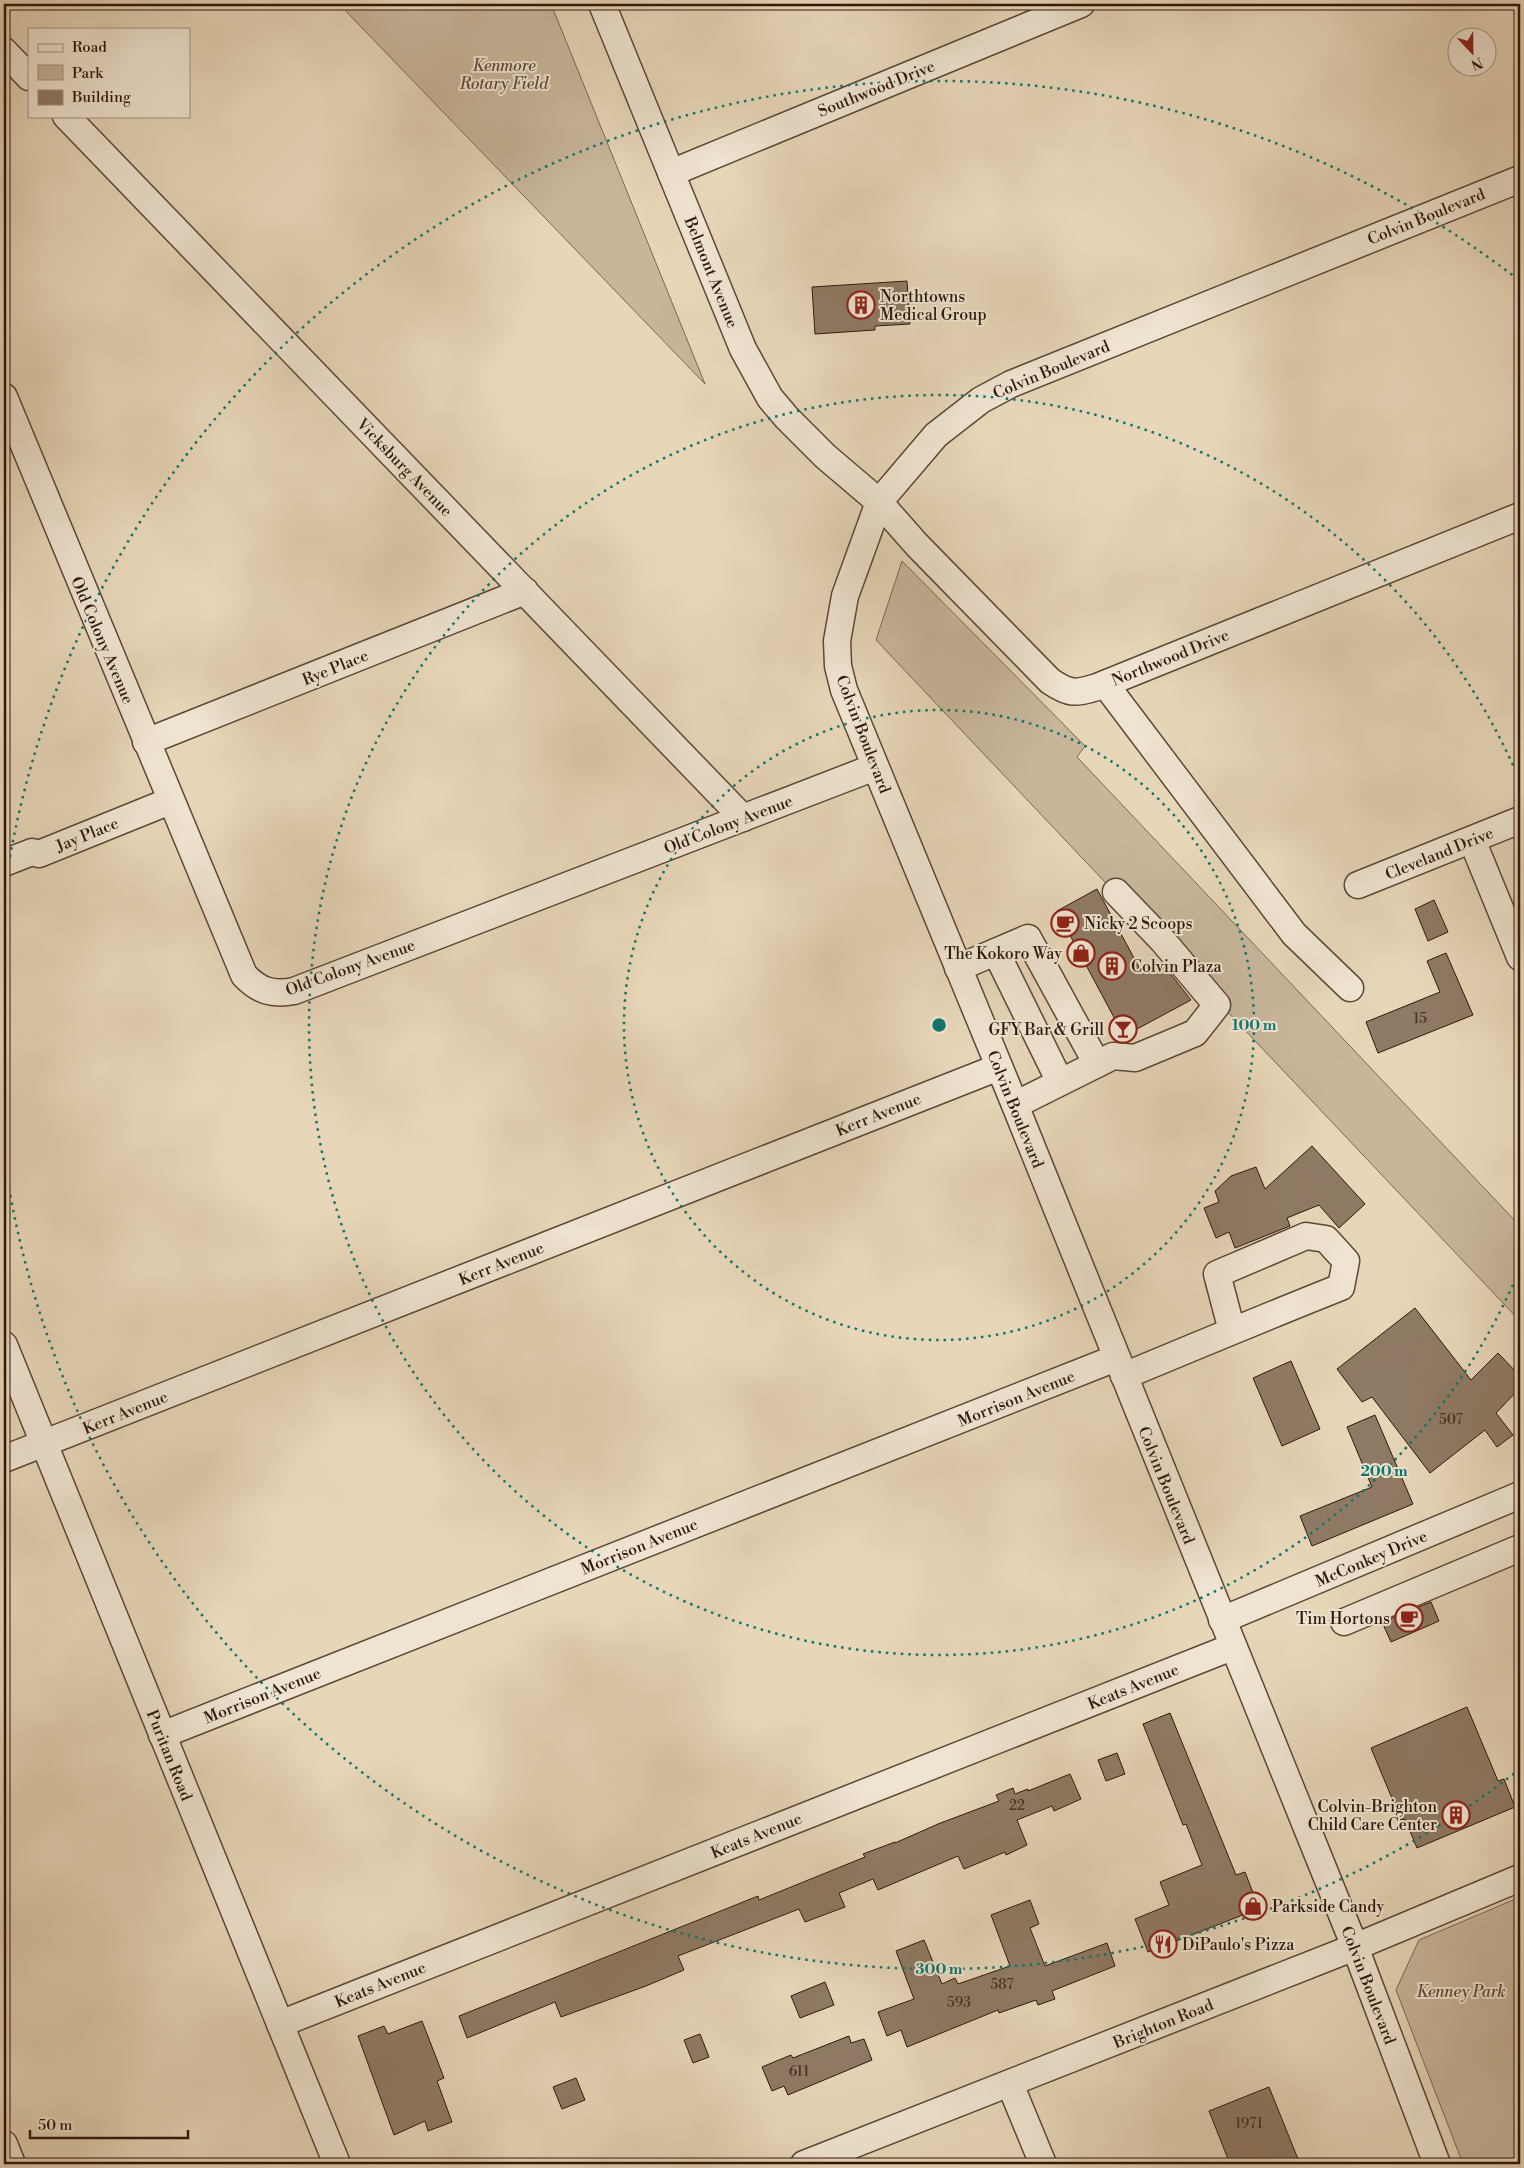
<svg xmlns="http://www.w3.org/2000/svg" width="1524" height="2168" viewBox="0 0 1524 2168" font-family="'Libre Bodoni',serif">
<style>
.green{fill:#c8b69b;stroke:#7c6654}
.building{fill:#8f7a65;stroke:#2f170c}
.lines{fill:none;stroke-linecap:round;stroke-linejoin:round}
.minor-casing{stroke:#5d4737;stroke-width:29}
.minor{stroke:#efe4d1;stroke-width:26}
.ring{fill:none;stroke:#0f766e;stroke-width:2.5;stroke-dasharray:2.5 5}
.labels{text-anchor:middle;stroke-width:4;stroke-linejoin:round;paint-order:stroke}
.number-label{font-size:14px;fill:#473022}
.park-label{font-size:16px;font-style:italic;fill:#5d4737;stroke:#efe4d1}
.street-label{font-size:16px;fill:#2f170c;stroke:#efe4d1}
.poi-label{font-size:16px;fill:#2f170c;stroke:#efe4d1;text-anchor:start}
.centre{fill:#0f766e;stroke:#efe4d1;stroke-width:2.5}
.ring-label{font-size:15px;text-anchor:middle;font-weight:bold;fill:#0f766e;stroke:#efe4d1;stroke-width:4;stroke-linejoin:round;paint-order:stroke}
</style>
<rect width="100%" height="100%" fill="#e7d6b8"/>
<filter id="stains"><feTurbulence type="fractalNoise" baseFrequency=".004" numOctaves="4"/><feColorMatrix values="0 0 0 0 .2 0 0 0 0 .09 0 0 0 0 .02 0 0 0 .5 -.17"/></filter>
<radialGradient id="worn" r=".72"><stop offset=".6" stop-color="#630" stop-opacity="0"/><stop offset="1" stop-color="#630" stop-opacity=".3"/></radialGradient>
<g class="green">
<polygon points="339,4 551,4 705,384"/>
<polygon points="902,561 1085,746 1077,757 1520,1226 1520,1321 876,640"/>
<polygon points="1520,1897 1520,2164 1463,2164 1396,1990 1419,1940"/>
</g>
<g class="building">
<polygon points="907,281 910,324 875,326 875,330 815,334 812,287"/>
<polygon points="1097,889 1142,973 1162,963 1191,1000 1124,1036 1057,911"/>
<polygon points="1434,900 1448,932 1428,941 1415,909"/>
<polygon points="1446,953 1473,1015 1378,1053 1366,1022 1440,992 1427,961"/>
<polygon points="1312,1146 1365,1204 1339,1228 1319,1205 1287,1218 1290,1226 1235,1248 1229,1232 1216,1238 1204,1208 1219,1202 1215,1191 1231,1176 1256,1167 1265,1189"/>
<polygon points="1415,1308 1471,1380 1498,1353 1520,1376 1520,1388 1496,1413 1513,1435 1497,1447 1485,1430 1430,1473 1372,1397 1362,1402 1337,1369"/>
<polygon points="1291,1361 1320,1429 1282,1446 1253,1378"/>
<polygon points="1375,1415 1413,1504 1312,1546 1300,1516 1372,1487 1347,1427"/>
<polygon points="1431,1602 1439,1621 1391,1642 1382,1622"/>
<polygon points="1467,1707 1498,1781 1504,1779 1515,1807 1417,1848 1405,1819 1401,1820 1371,1748"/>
<polygon points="1170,1713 1236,1875 1245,1872 1257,1903 1253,1911 1148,1952 1135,1919 1169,1905 1160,1882 1202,1865 1186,1824 1183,1825 1143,1724"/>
<polygon points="1117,1753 1125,1774 1106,1781 1098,1760"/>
<polygon points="1070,1774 1081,1799 1054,1811 1052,1806 1017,1820 1027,1845 1006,1855 1005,1852 964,1869 958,1856 878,1890 873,1879 839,1893 845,1907 805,1922 799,1909 678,1956 684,1970 646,1986 561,2017 555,2002 467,2038 459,2016 758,1896 759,1900 865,1857 863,1854 895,1842 895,1843 938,1824 999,1801 996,1795 1013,1788 1015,1794 1028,1789 1028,1791"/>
<polygon points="1030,1900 1039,1924 1030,1928 1045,1966 1107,1943 1115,1966 1052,1991 1055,1999 1038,2005 1036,2000 999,2013 998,2010 907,2047 901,2030 887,2036 878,2012 914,1999 896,1951 924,1940 942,1984 955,1978 958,1984 1010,1966 991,1915"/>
<polygon points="825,1982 834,2005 800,2018 791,1996"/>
<polygon points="422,2021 444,2078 437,2081 452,2122 428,2131 425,2121 394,2135 358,2036 384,2026 388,2034"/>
<polygon points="700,2034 709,2057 693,2063 684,2040"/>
<polygon points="849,2036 851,2043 864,2039 872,2060 788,2095 784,2086 772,2091 762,2067 791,2055 793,2058"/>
<polygon points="576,2078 585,2100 562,2109 553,2087"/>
<polygon points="1269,2087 1300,2164 1230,2164 1209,2111"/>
</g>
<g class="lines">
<g class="minor-casing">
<g id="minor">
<path d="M602,4l141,345 27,49 17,20 38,38 54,46 38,43 133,136c19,13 25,13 47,6l423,-171"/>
<polyline points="4,51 29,77"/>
<polyline points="66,116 743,818"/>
<polyline points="671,173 1081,4"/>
<path d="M4,397l240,578c15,16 28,20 50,16l581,-224"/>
<polyline points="1105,684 1294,934 1350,988"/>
<polyline points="146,742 525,591"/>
<polyline points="1472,840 1520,957"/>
<polyline points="4,863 32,852 39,854 170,801"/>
<polyline points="1358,885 1520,820"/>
<polyline points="996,952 1060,1082"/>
<polyline points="958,968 1028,938 1097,1064"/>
<polyline points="1015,1105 1113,1056 1135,1058 1195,1033 1217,1005 1163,941 1116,892"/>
<polyline points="4,1345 337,2164"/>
<path d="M1124,1376c72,-30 144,-60 217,-89l5,-26 -20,-22 -20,-3 -89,38 15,57"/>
<polyline points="4,1459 999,1067"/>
<polyline points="1222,1620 1520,1495"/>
<polyline points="1344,1622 1520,1548"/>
<polyline points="162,1735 1116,1358"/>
<polyline points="280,2024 1232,1647"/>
<polyline points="1010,2084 1043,2164"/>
<polyline points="4,2144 12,2164"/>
<polyline points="804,2164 1355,1947 1520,1878"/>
<polyline points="1437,2164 1355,1947 1015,1105 844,690 838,666 837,641 845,596 879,502 936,435 981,400 1011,384 1520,179"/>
</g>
</g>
<use href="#minor" class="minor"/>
</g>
<g class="ring">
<circle cx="939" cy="1025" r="315"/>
<path d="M1519 1271A630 630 0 1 1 1519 779"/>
<path d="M1520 1769A944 944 0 0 1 4 1156M4 894A944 944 0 0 1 1520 281"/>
</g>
<defs>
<g id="building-ring" transform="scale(1.4375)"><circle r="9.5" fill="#efe4d1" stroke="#8f2418" stroke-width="1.5"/><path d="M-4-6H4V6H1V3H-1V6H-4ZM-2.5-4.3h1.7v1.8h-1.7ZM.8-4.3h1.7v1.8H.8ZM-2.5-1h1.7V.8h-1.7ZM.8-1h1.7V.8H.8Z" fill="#8f2418"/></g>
<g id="cafe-ring" transform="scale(1.4375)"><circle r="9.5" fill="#efe4d1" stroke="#8f2418" stroke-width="1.5"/><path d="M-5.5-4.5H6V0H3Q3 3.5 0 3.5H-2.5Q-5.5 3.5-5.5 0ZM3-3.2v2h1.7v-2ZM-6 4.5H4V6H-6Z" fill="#8f2418"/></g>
<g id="shop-ring" transform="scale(1.4375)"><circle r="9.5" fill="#efe4d1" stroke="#8f2418" stroke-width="1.5"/><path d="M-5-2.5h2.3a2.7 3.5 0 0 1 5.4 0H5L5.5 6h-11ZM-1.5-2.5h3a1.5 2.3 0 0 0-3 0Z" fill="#8f2418"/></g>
<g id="bar-ring" transform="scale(1.4375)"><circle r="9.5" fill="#efe4d1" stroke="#8f2418" stroke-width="1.5"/><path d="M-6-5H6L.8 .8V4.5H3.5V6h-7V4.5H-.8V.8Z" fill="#8f2418"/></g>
<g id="restaurant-ring" transform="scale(1.4375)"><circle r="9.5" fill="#efe4d1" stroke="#8f2418" stroke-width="1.5"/><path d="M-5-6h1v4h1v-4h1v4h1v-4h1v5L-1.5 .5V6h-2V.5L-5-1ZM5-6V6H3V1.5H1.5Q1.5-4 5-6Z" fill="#8f2418"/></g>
</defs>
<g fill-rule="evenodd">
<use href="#building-ring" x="861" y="305"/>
<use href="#cafe-ring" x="1065" y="923"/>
<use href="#shop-ring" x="1081" y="953"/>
<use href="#building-ring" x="1112" y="966"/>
<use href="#bar-ring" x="1123" y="1029"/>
<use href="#cafe-ring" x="1409" y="1618"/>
<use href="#building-ring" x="1456" y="1815"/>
<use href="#shop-ring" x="1253" y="1906"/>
<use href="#restaurant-ring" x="1163" y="1944"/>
</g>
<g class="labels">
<g class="number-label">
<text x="1420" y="1023">15</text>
<text x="1451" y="1424">507</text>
<text x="1017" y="1810">22</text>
<text x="1002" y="1989">587</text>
<text x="959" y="2007">593</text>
<text x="799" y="2076">611</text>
<text x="1249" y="2128">1971</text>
</g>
<g class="park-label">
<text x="504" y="71">Kenmore<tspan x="504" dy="18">Rotary Field</tspan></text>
<text x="1461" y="1997">Kenney Park</text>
</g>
<g class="street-label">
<text transform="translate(876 88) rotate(-22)" y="6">Southwood Drive</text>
<text transform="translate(1426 216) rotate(-22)" y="6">Colvin Boulevard</text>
<text transform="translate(712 272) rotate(68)" y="6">Belmont Avenue</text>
<text transform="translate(1051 369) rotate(-23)" y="6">Colvin Boulevard</text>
<text transform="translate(405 467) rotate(46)" y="6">Vicksburg Avenue</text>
<text transform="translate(103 640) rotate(67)" y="6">Old Colony Avenue</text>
<text transform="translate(1170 657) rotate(-22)" y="6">Northwood Drive</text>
<text transform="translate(335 667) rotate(-22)" y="6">Rye Place</text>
<text transform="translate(864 734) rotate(69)" y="6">Colvin Boulevard</text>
<text transform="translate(728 824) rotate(-21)" y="6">Old Colony Avenue</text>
<text transform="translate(87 834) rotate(-22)" y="6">Jay Place</text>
<text transform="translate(1439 853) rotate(-22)" y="6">Cleveland Drive</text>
<text transform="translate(350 967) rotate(-20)" y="6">Old Colony Avenue</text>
<text transform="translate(1016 1109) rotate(68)" y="6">Colvin Boulevard</text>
<text transform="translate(878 1114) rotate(-22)" y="6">Kerr Avenue</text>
<text transform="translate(501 1263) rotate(-22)" y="6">Kerr Avenue</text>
<text transform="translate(1016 1398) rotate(-22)" y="6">Morrison Avenue</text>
<text transform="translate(125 1412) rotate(-22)" y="6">Kerr Avenue</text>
<text transform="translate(1167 1485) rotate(68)" y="6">Colvin Boulevard</text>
<text transform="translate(639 1546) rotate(-22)" y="6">Morrison Avenue</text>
<text transform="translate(1371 1558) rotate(-23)" y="6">McConkey Drive</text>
<text transform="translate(1133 1686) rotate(-22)" y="6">Keats Avenue</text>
<text transform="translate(262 1695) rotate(-22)" y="6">Morrison Avenue</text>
<text transform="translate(170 1755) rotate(68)" y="6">Puritan Road</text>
<text transform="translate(756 1835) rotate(-22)" y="6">Keats Avenue</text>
<text transform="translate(380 1984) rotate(-22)" y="6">Keats Avenue</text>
<text transform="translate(1369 1985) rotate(69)" y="6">Colvin Boulevard</text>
<text transform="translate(1163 2023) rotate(-22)" y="6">Brighton Road</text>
</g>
<g class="poi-label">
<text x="880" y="302">Northtowns<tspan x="880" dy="18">Medical Group</tspan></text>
<text x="1084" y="929">Nicky 2 Scoops</text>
<text x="1062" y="959" text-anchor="end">The Kokoro Way</text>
<text x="1131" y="972">Colvin Plaza</text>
<text x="1104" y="1035" text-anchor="end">GFY Bar &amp; Grill</text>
<text x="1390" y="1624" text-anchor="end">Tim Hortons</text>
<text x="1437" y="1812" text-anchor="end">Colvin-Brighton<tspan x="1437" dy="18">Child Care Center</tspan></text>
<text x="1272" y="1912">Parkside Candy</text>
<text x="1182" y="1950">DiPaulo's Pizza</text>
</g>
</g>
<circle cx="939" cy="1025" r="8" class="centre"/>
<g class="ring-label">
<text x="1254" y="1030">100 m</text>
<text x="1384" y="1476">200 m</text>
<text x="939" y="1974">300 m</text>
</g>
<rect width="1524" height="2168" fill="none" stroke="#e7d6b8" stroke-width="20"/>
<rect x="5" y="5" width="1514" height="2158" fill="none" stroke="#2f170c" stroke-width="2.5"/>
<rect x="10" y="10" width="1504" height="2148" fill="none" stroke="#2f170c"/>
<rect x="28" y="28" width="162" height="90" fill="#efe4d1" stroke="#a29282"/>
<rect x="38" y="44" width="25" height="8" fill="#efe4d1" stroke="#a29282"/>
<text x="72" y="52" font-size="15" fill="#2f170c">Road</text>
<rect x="38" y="65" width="25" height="15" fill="#c8b69b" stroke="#a29282"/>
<text x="72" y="78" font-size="15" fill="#2f170c">Park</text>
<rect x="38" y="90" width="25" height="15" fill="#8f7a65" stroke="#a29282"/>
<text x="72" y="102" font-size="15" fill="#2f170c">Building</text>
<g transform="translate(1472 52) rotate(158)"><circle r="24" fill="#efe4d1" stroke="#a29282"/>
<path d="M0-4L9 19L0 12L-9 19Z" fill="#8f2418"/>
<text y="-8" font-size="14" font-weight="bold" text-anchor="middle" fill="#2f170c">N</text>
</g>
<path d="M30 2130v8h158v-8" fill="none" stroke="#2f170c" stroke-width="2.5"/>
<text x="38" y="2130" font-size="15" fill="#2f170c" stroke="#efe4d1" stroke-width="4" paint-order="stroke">50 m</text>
<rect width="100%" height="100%" filter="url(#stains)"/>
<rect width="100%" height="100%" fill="url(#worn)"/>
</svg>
